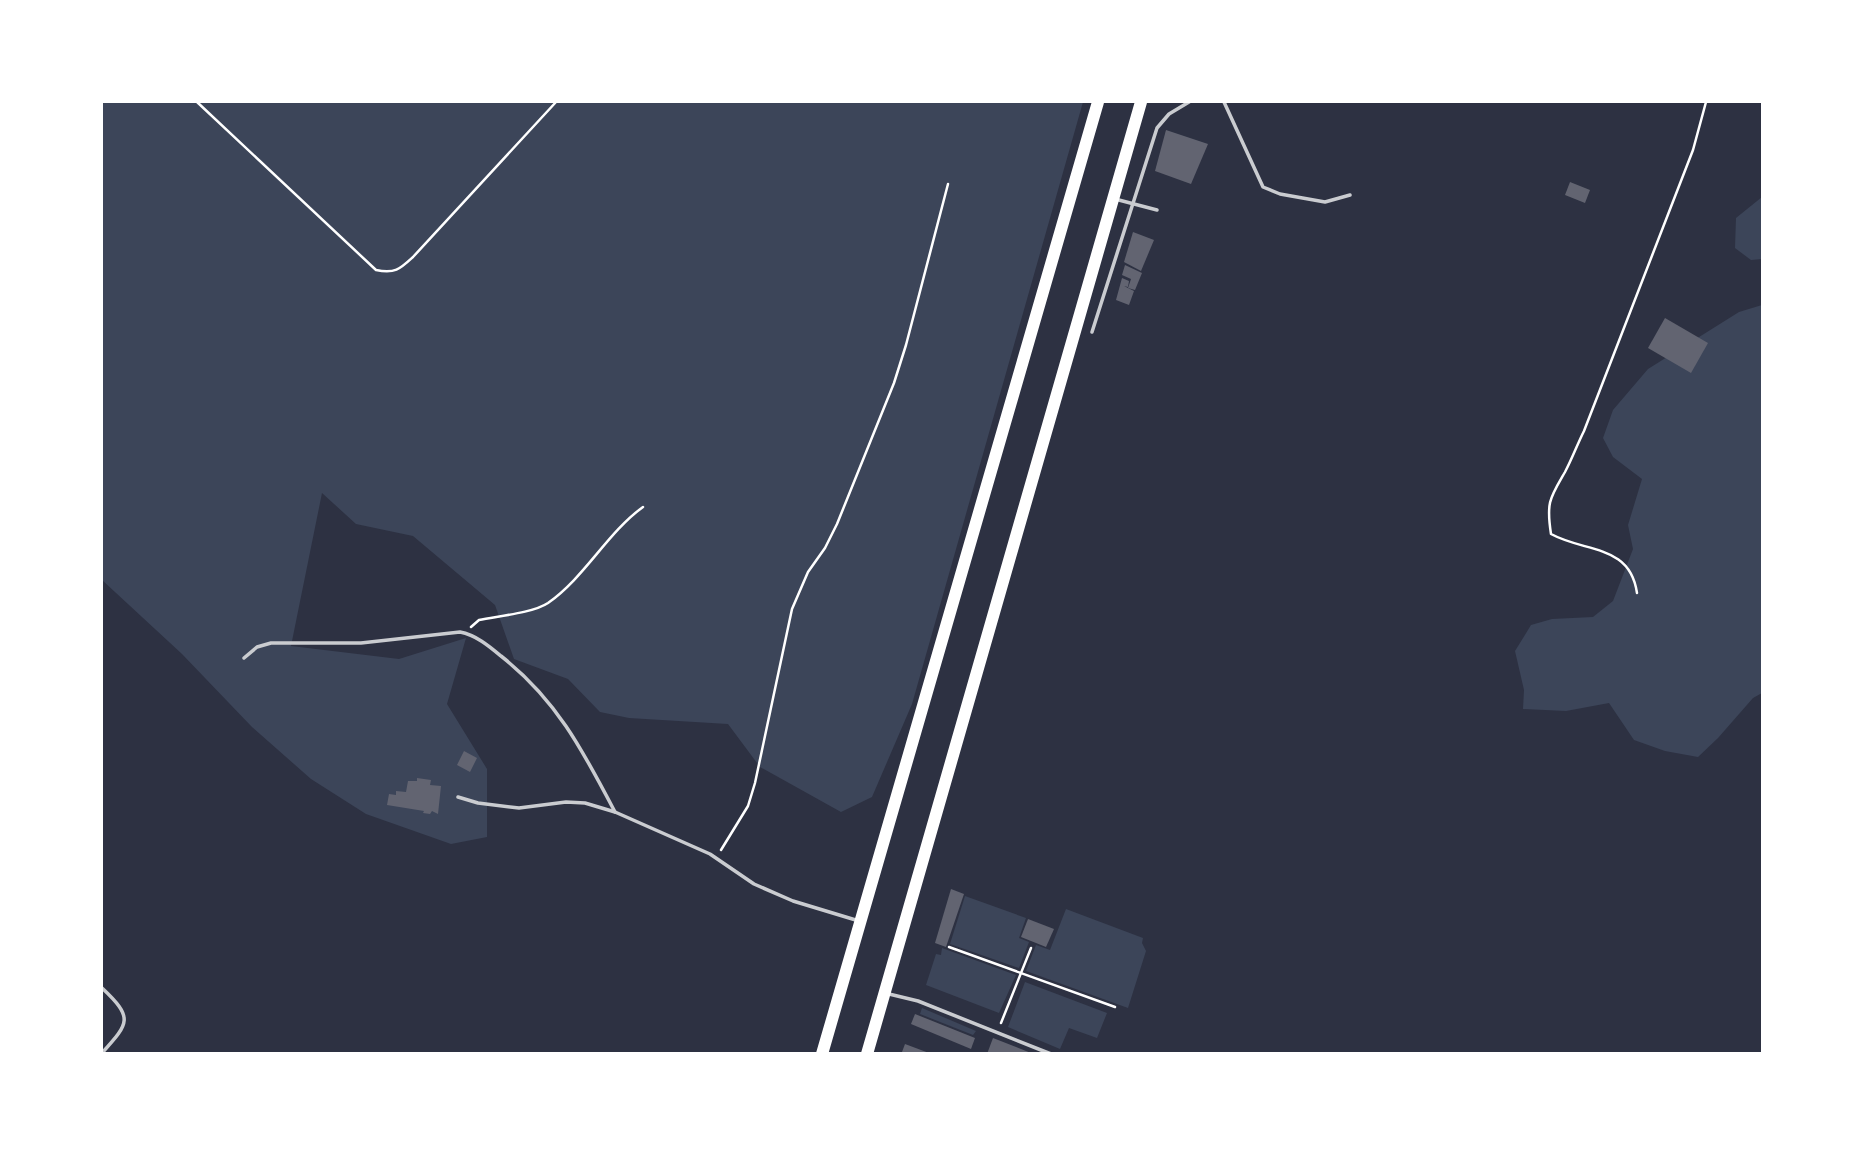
<svg xmlns="http://www.w3.org/2000/svg" width="1864" height="1155" viewBox="0 0 1864 1155" font-family="Rubik,sans-serif">
<style>
.green{fill:#3c4559}
.building{fill:#626471}
.lines{fill:none;stroke-linecap:round;stroke-linejoin:round}
.path{stroke:#fff;stroke-width:2.5}
.service{stroke:#caccd0;stroke-width:3.5}
.motorway{stroke:#fff;stroke-width:12}
</style>
<rect width="100%" height="100%" fill="#2d3142"/>
<g class="green">
<polygon points="102,102 1083,102 912,704 872,797 841,812 760,767 728,724 629,718 600,712 568,679 514,659 495,605 413,536 356,524 322,493 291,646 399,659 466,638 447,704 487,769 487,837 451,844 366,814 311,779 252,727 182,654 102,580"/>
<polygon points="1762,197 1762,259 1751,260 1735,248 1736,218"/>
<polygon points="1762,305 1762,693 1753,698 1718,738 1698,757 1665,751 1634,740 1609,703 1566,711 1523,709 1524,690 1515,651 1531,625 1552,619 1593,617 1613,601 1633,549 1628,525 1642,479 1613,457 1603,438 1613,410 1648,369 1739,312"/>
<polygon points="965,896 1026,918 1019,938 1029,942 1019,968 950,944"/>
<polygon points="1066,909 1143,938 1142,943 1146,951 1128,1008 1026,971 1036,945 1050,950"/>
<polygon points="942,948 1016,975 999,1013 926,985 936,954 941,955"/>
<polygon points="1025,982 1107,1013 1097,1038 1069,1028 1060,1049 1008,1027"/>
<polygon points="922,1008 976,1031 973,1035 920,1014"/>
</g>
<g class="building">
<polygon points="1166,130 1208,144 1191,184 1155,171"/>
<polygon points="1570,182 1590,190 1585,203 1565,195"/>
<polygon points="1133,232 1154,240 1141,271 1124,262"/>
<polygon points="1125,265 1142,273 1135,290 1128,288 1131,279 1122,275"/>
<polygon points="1122,278 1129,281 1128,287 1124,286 1134,291 1129,305 1116,300"/>
<polygon points="1665,318 1708,343 1691,373 1648,348"/>
<polygon points="464,751 477,758 470,772 457,765"/>
<polygon points="417,778 431,780 430,785 441,786 438,814 432,811 430,814 423,813 424,811 387,805 389,794 396,795 396,791 406,792 408,781 417,781"/>
<polygon points="951,889 964,894 946,947 935,943"/>
<polygon points="1028,919 1054,929 1046,947 1021,937"/>
<polygon points="915,1014 975,1038 971,1049 911,1024"/>
<polygon points="993,1038 1031,1053 1031,1054 987,1054"/>
<polygon points="905,1044 929,1053 929,1054 902,1052"/>
</g>
<g class="lines">
<g class="path">
<path d="M197,102l179,168c19,4 24,-1 37,-13l143,-155"/>
<path d="M1637,593c-7,-49 -51,-40 -86,-59 -5,-32 -1,-36 14,-62 7,-13 12,-27 19,-41l109,-281 13,-48"/>
<path d="M471,627l8,-7c19,-4 54,-7 69,-17 37,-26 59,-70 95,-96"/>
<polyline points="721,850 748,806 755,783 792,609 808,572 825,548 837,524 894,383 906,345 948,184"/>
<polyline points="949,947 1115,1007"/>
<polyline points="1001,1023 1031,948"/>
</g>
<g class="service">
<polyline points="1224,102 1263,187 1280,194 1325,202 1350,195"/>
<polyline points="1115,199 1157,210"/>
<polyline points="1092,332 1157,128 1169,114 1189,102"/>
<path d="M244,658l13,-11 14,-4h90l99,-11c16,3 29,14 41,24 56,44 82,95 114,156"/>
<polyline points="458,797 478,803 519,808 566,802 585,803 615,812 710,854 754,884 793,901 859,921"/>
<path d="M102,988c32,30 27,35 0,65"/>
<polyline points="889,994 918,1001 1051,1054"/>
</g>
<g class="motorway">
<polyline points="822,1054 1098,102"/>
<polyline points="867,1054 1141,102"/>
</g>
</g>
<rect width="1864" height="1155" fill="none" stroke="#ffffff" stroke-width="206"/>
</svg>
